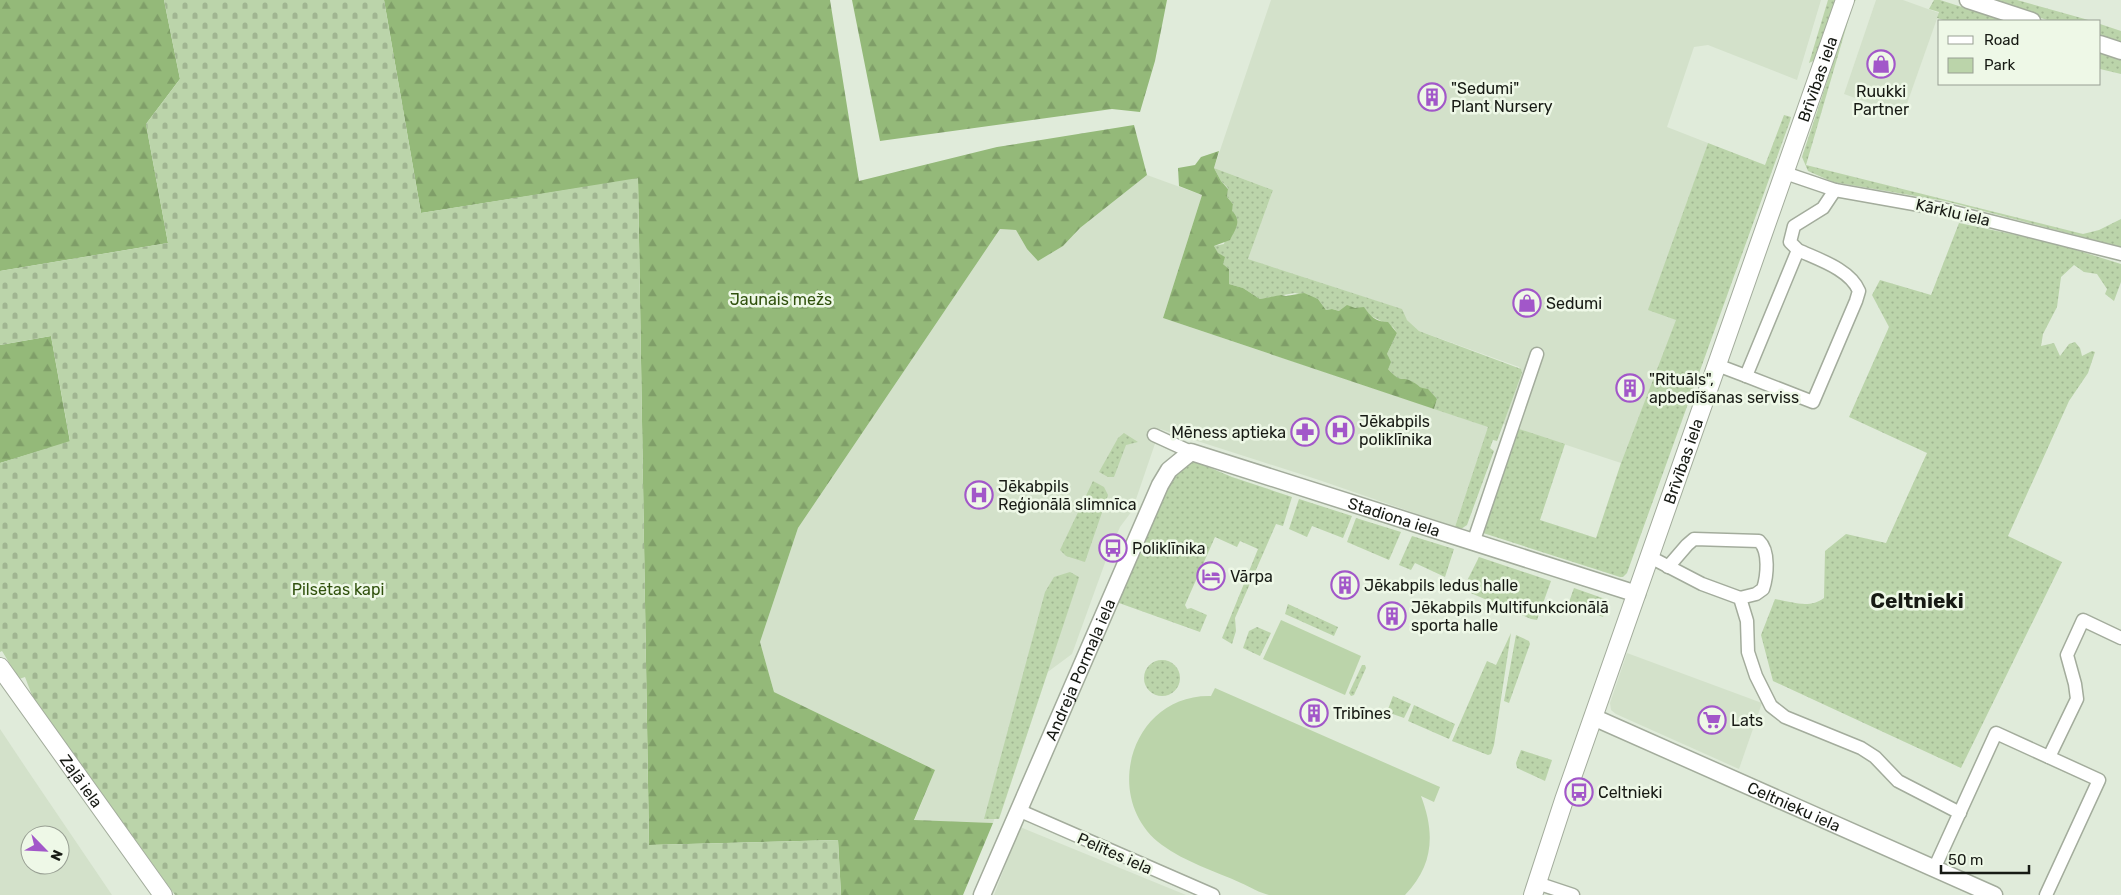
<svg xmlns="http://www.w3.org/2000/svg" width="2121" height="895" viewBox="0 0 2121 895" font-family="Rubik,sans-serif">
<style>
.built{fill:#d3e1ca;fill-rule:evenodd}
.grass{fill:url(#grass-dots)}
.forest{fill:url(#forest-firs)}
.cemetery{fill:url(#cemetery-stones)}
.park{fill:#bbd4aa}
.lines{fill:none;stroke-linecap:round;stroke-linejoin:round}
.minor-casing{stroke:#a3ac9c;stroke-width:15}
.tertiary-casing{stroke:#a3ac9c;stroke-width:19}
.secondary-casing{stroke:#a3ac9c;stroke-width:20}
.minor{stroke:#fff;stroke-width:12}
.tertiary{stroke:#fff;stroke-width:16}
.secondary{stroke:#fff;stroke-width:18}
.labels{text-anchor:middle;stroke-width:5;stroke-linejoin:round;paint-order:stroke}
.street-label{font-size:16px;fill:#171a14;stroke:#eef8e7}
.poi-label{font-size:16px;fill:#171a14;stroke:#eef8e7;text-anchor:start}
.park-label{font-size:16px;fill:#30510d;stroke:#eef8e7}
.district-label{font-size:21px;font-weight:bold;fill:#171a14;stroke:#eef8e7}
</style>
<defs>
<pattern id="grass-dots" width="8" height="8" patternUnits="userSpaceOnUse" patternTransform="scale(1.25)"><rect width="8" height="8" fill="#bbd4aa"/><path d="M2 2h.1M6 6h.1" fill="none" stroke="#a0b591" stroke-width="1.8" stroke-linecap="round"/></pattern>
<pattern id="forest-firs" width="22" height="20" patternUnits="userSpaceOnUse" patternTransform="scale(1.25)"><rect width="22" height="20" fill="#94b979"/><path d="M5 1l3.5 6h-7zM16 11l3.5 6h-7z" fill="#7f9e68"/></pattern>
<pattern id="cemetery-stones" width="16" height="16" patternUnits="userSpaceOnUse" patternTransform="scale(1.25)"><rect width="16" height="16" fill="#bbd4aa"/><path d="M2 7V4a2 2 0 0 1 4 0v3zM10 15v-3a2 2 0 0 1 4 0v3z" fill="#a0b591"/></pattern>
</defs>
<rect width="100%" height="100%" fill="#e0ebda"/>
<g class="built">
<polygon points="1271,0 1821,0 1797,80 1708,45 1694,47 1667,127 1708,143 1649,309 1677,320 1621,463 1503,424 1522,373 1519,367 1419,331 1407,320 1401,309 1248,259 1273,190 1214,168"/>
<polygon points="1876,0 1903,0 1939,13 1903,115 1844,94"/>
<polygon points="1147,175 1202,195 1163,318 1489,427 1455,527 1319,480 1160,429 1132,511 1120,527 1106,560 1072,654 1045,674 993,823 914,821 935,770 774,692 760,642 798,528 1000,229 1016,230 1027,249 1063,246 1080,228"/>
<polygon points="1627,653 1762,703 1739,769 1616,714 1611,710 1610,703"/>
<path d="M0,729l28,42 84,124h-112zM30,835h30v30h-30z"/>
<polygon points="1020,827 1186,895 994,895"/>
</g>
<g class="grass">
<polygon points="1828,0 1837,0 1815,60 1809,63"/>
<polygon points="1854,0 1856,0 1853,4 1806,165 2083,234 2099,230 2121,219 2121,247 1945,201 1833,182 1808,171 1802,157"/>
<polygon points="1934,0 1940,0 2006,21 1946,21 1937,18 1939,12 1929,9"/>
<polygon points="1987,0 2017,0 2092,21 2050,21"/>
<polygon points="2100,24 2121,31 2121,45 2100,38"/>
<polygon points="2100,51 2121,57 2121,74 2100,69"/>
<polygon points="1784,115 1791,117 1790,121 1627,573 1623,577 1620,577 1480,532 1516,428 1565,444 1540,520 1596,538 1621,463 1676,320 1648,310 1708,143 1765,165"/>
<polygon points="1214,168 1273,190 1248,259 1402,309 1407,320 1419,331 1521,369 1522,373 1497,441 1493,440 1490,448 1494,451 1467,525 1461,529 1455,527 1488,427 1434,409 1437,399 1413,382 1397,379 1388,369 1387,354 1397,333 1393,327 1355,308 1339,311 1332,309 1326,310 1318,299 1295,293 1260,299 1243,288 1229,284 1229,269 1223,264 1214,246 1224,244 1233,204 1227,197 1228,188 1221,181"/>
<path d="M1959,223l95,20 67,21v18l-7,19 -9,-7 2,-5 -10,-15 -13,-2 -10,-7 -13,12 -4,30 -14,27 -2,12 13,-3 6,13 9,-12 6,-2 5,6 2,8 10,-5 3,1 -7,21 -19,28 -61,135 54,26 -101,206 -188,-87 -12,-46 14,-36c16,3 35,10 49,-1l1,-47 21,-17 40,9 41,-90 -78,-36 40,-90 -17,-32 8,-15 51,15z"/>
<polygon points="1124,433 1138,442 1126,445 1114,477 1108,477 1099,472 1118,438"/>
<polygon points="1192,460 1232,477 1292,497 1283,526 1276,524 1235,618 1236,631 1232,644 1222,638 1258,549 1240,541 1237,547 1215,537 1185,605 1187,609 1191,608 1207,615 1200,632 1119,603 1118,599 1174,474"/>
<polygon points="1093,481 1104,487 1108,495 1085,562 1066,556 1060,550"/>
<polygon points="1299,499 1352,516 1343,538 1312,526 1307,537 1289,529"/>
<polygon points="1356,518 1401,532 1389,560 1347,542"/>
<polygon points="1412,536 1454,549 1445,577 1415,563 1411,570 1399,565"/>
<polygon points="1479,557 1551,581 1537,620 1531,619 1466,591 1464,587"/>
<polygon points="1070,572 1079,577 1078,581 999,819 984,819 1045,592 1054,577"/>
<polygon points="1574,588 1608,600 1603,617 1571,605 1569,602"/>
<polygon points="1288,604 1338,627 1334,636 1285,614"/>
<polygon points="1257,627 1271,633 1260,656 1243,648 1249,631"/>
<polygon points="1511,633 1494,745 1491,754 1488,755 1452,741 1487,661 1496,665"/>
<polygon points="1516,635 1529,641 1530,644 1509,703 1504,701"/>
<circle cx="1162" cy="678" r="18"/>
<polygon points="1362,665 1365,665 1366,668 1354,695 1351,696 1349,693"/>
<polygon points="1393,696 1411,704 1404,718 1387,712"/>
<polygon points="1414,705 1455,724 1449,739 1408,721"/>
<polygon points="1521,750 1552,760 1545,781 1517,768 1516,763"/>
</g>
<g class="forest">
<polygon points="0,0 164,0 180,79 146,124 168,243 0,271"/>
<polygon points="384,0 830,0 859,181 997,147 1134,125 1147,175 1080,228 1063,246 1038,261 1027,249 1016,230 1000,229 798,528 760,642 774,692 935,770 914,820 993,823 963,895 841,895 838,840 649,845 638,179 421,213"/>
<polygon points="852,0 1167,0 1155,61 1140,112 1112,109 880,141"/>
<path d="M1219,151l-5,17 7,13 7,8 -1,8 6,7 -1,7c10,10 4,17 -2,29l-16,6 4,7 7,4 -2,7 6,5v15l14,4 17,11 21,-4 5,1 18,-3 14,6 8,11 6,-1 7,2 8,-6 8,3 9,-1c6,9 12,15 24,15l9,11 -10,21 4,8 -3,7c14,16 13,6 25,13 8,4 5,6 15,7l9,10 -3,10 -271,-91 39,-123 -23,-9 -1,-18 17,-3 6,-8z"/>
<polygon points="51,336 70,442 0,463 0,345"/>
</g>
<polygon class="cemetery" points="164,0 384,0 421,213 638,178 649,845 838,840 841,895 175,895 33,698 25,677 19,679 2,651 0,652 0,463 70,441 51,336 0,345 0,271 168,243 146,124 180,79"/>
<g class="park">
<polygon points="1281,620 1361,656 1345,695 1263,659"/>
<path d="M1215,688l225,99 -6,15 -13,-6c14,37 13,69 -16,99 -31,0 -63,0 -95,0 -13,0 -28,0 -41,0 -9,-2 -19,-8 -28,-12 -26,-12 -56,-21 -79,-38 -62,-46 -31,-151 49,-149z"/>
</g>
<g class="lines">
<g class="minor-casing">
<g id="minor">
<polyline points="1785,173 1835,190 1942,209 2121,254"/>
<path d="M1798,250l-52,126 67,26 43,-101 3,-10c-9,-22 -42,-32 -61,-41l-8,-8 4,-16 29,-18 12,-18"/>
<polyline points="1717,365 1746,376"/>
<polyline points="1154,435 1191,452"/>
<polyline points="1473,543 1537,354"/>
<polyline points="1650,557 1702,584 1740,598 1747,621 1748,652 1756,676 1771,706 1785,717 1861,748 1875,757 1898,781 1960,813"/>
<path d="M1668,567l19,-22 7,-6 65,2c11,10 8,36 4,48l-7,5 -16,4"/>
<polyline points="2049,757 2077,699 2075,684 2067,655 2083,620 2121,638"/>
<polyline points="1018,810 1213,895"/>
<polyline points="1934,869 1996,733 2099,780 2046,895"/>
<polyline points="1537,883 1573,895"/>
</g>
</g>
<g class="tertiary-casing">
<g id="tertiary">
<polyline points="1968,0 2032,21"/>
<polyline points="2100,44 2121,51"/>
<path id="s1" d="M1593,717l401,178"/>
<path id="s2" d="M982,895l178,-410 9,-15 22,-18 446,142"/>
</g>
</g>
<g class="secondary-casing">
<g id="secondary">
<path id="s3" d="M0,667l163,228"/>
<path id="s4" d="M1533,895l31,-95 281,-800"/>
</g>
</g>
<use href="#minor" class="minor"/>
<use href="#tertiary" class="tertiary"/>
<use href="#secondary" class="secondary"/>
</g>
<defs>
<g id="shop-ring" transform="scale(1.4375)"><circle r="9.5" fill="#eef8e7" stroke="#a257c9" stroke-width="1.5"/><path d="M-5-2.5h2.3a2.7 3.5 0 0 1 5.4 0H5L5.5 6h-11ZM-1.5-2.5h3a1.5 2.3 0 0 0-3 0Z" fill="#a257c9"/></g>
<g id="building-ring" transform="scale(1.4375)"><circle r="9.5" fill="#eef8e7" stroke="#a257c9" stroke-width="1.5"/><path d="M-4-6H4V6H1V3H-1V6H-4ZM-2.5-4.3h1.7v1.8h-1.7ZM.8-4.3h1.7v1.8H.8ZM-2.5-1h1.7V.8h-1.7ZM.8-1h1.7V.8H.8Z" fill="#a257c9"/></g>
<g id="hospital-ring" transform="scale(1.4375)"><circle r="9.5" fill="#eef8e7" stroke="#a257c9" stroke-width="1.5"/><path d="M-5-5h3v3.5h4V-5h3V5h-3V1.5h-4V5h-3Z" fill="#a257c9"/></g>
<g id="pharmacy-ring" transform="scale(1.4375)"><circle r="9.5" fill="#eef8e7" stroke="#a257c9" stroke-width="1.5"/><path d="M-2-6h4v4h4v4h-4v4h-4v-4h-4v-4h4Z" fill="#a257c9"/></g>
<g id="bus-ring" transform="scale(1.4375)"><circle r="9.5" fill="#eef8e7" stroke="#a257c9" stroke-width="1.5"/><path d="M-5-6H5V4H4V6H2V4H-2V6H-4V4H-5ZM-3.5-4V0h7V-4ZM-3.5 1.2v1.5H-2V1.2ZM2 1.2v1.5H3.5V1.2Z" fill="#a257c9"/></g>
<g id="hotel-ring" transform="scale(1.4375)"><circle r="9.5" fill="#eef8e7" stroke="#a257c9" stroke-width="1.5"/><path d="M-6-4.5h1.5V1H6V5H4.5V3h-9V5H-6ZM-4 0a1.8 1.8 0 1 1 3.6 0ZM.5 0V-2.5h3Q6-2.5 6 0Z" fill="#a257c9"/></g>
<g id="supermarket-ring" transform="scale(1.4375)"><circle r="9.5" fill="#eef8e7" stroke="#a257c9" stroke-width="1.5"/><path d="M-6-5.5h2.5l.6 2H6L4.5 2H-2.5L-4.4-4H-6ZM-1.5 3.2a1.3 1.3 0 1 0 .1 0ZM3 3.2a1.3 1.3 0 1 0 .1 0Z" fill="#a257c9"/></g>
</defs>
<g fill-rule="evenodd">
<use href="#shop-ring" x="1881" y="64"/>
<use href="#building-ring" x="1432" y="97"/>
<use href="#shop-ring" x="1527" y="303"/>
<use href="#building-ring" x="1630" y="388"/>
<use href="#hospital-ring" x="1340" y="430"/>
<use href="#pharmacy-ring" x="1305" y="432"/>
<use href="#hospital-ring" x="979" y="495"/>
<use href="#bus-ring" x="1113" y="548"/>
<use href="#hotel-ring" x="1211" y="576"/>
<use href="#building-ring" x="1345" y="585"/>
<use href="#building-ring" x="1392" y="616"/>
<use href="#building-ring" x="1314" y="713"/>
<use href="#supermarket-ring" x="1712" y="720"/>
<use href="#bus-ring" x="1579" y="792"/>
</g>
<g class="labels">
<g class="street-label">
<text dy="6" stroke="none"><textPath href="#s4" startOffset="864">Brīvības iela</textPath></text>
<text transform="translate(1953 212) rotate(13)" y="6">Kārklu iela</text>
<text dy="6" stroke="none"><textPath href="#s4" startOffset="459">Brīvības iela</textPath></text>
<text dy="6" stroke="none"><textPath href="#s2" startOffset="706">Stadiona iela</textPath></text>
<text dy="6" stroke="none"><textPath href="#s2" startOffset="246">Andreja Pormaļa iela</textPath></text>
<text dy="6" stroke="none"><textPath href="#s3" startOffset="140">Zaļā iela</textPath></text>
<text dy="6" stroke="none"><textPath href="#s1" startOffset="220">Celtnieku iela</textPath></text>
<text transform="translate(1115 853) rotate(24)" y="6">Pelītes iela</text>
</g>
<g class="poi-label">
<text x="1451" y="94">"Sedumi"<tspan x="1451" dy="18">Plant Nursery</tspan></text>
<text x="1881" y="97" text-anchor="middle">Ruukki<tspan x="1881" dy="18">Partner</tspan></text>
<text x="1546" y="309">Sedumi</text>
<text x="1649" y="385">"Rituāls",<tspan x="1649" dy="18">apbedīšanas serviss</tspan></text>
<text x="1359" y="427">Jēkabpils<tspan x="1359" dy="18">poliklīnika</tspan></text>
<text x="1286" y="438" text-anchor="end">Mēness aptieka</text>
<text x="998" y="492">Jēkabpils<tspan x="998" dy="18">Reģionālā slimnīca</tspan></text>
<text x="1132" y="554">Poliklīnika</text>
<text x="1230" y="582">Vārpa</text>
<text x="1364" y="591">Jēkabpils ledus halle</text>
<text x="1411" y="613">Jēkabpils Multifunkcionālā<tspan x="1411" dy="18">sporta halle</tspan></text>
<text x="1333" y="719">Tribīnes</text>
<text x="1731" y="726">Lats</text>
<text x="1598" y="798">Celtnieki</text>
</g>
<g class="park-label">
<text x="781" y="305">Jaunais mežs</text>
<text x="338" y="595">Pilsētas kapi</text>
</g>
<g class="district-label">
<text x="1917" y="608">Celtnieki</text>
</g>
</g>
<rect x="1938" y="20" width="162" height="65" fill="#eef8e7" stroke="#989f93"/>
<rect x="1948" y="36" width="25" height="8" fill="#ffffff" stroke="#989f93"/>
<text x="1984" y="45" font-size="15" fill="#171a14">Road</text>
<rect x="1948" y="58" width="25" height="15" fill="#bbd4aa" stroke="#989f93"/>
<text x="1984" y="70" font-size="15" fill="#171a14">Park</text>
<g transform="translate(45 850) rotate(114)"><circle r="24" fill="#eef8e7" stroke="#989f93"/>
<path d="M0-4L9 19L0 12L-9 19Z" fill="#a257c9"/>
<text y="-8" font-size="14" font-weight="bold" text-anchor="middle" fill="#171a14">N</text>
</g>
<path d="M1941 865v8h88v-8" fill="none" stroke="#171a14" stroke-width="2.5"/>
<text x="1948" y="865" font-size="15" fill="#171a14" stroke="#eef8e7" stroke-width="4" paint-order="stroke">50 m</text>
</svg>
